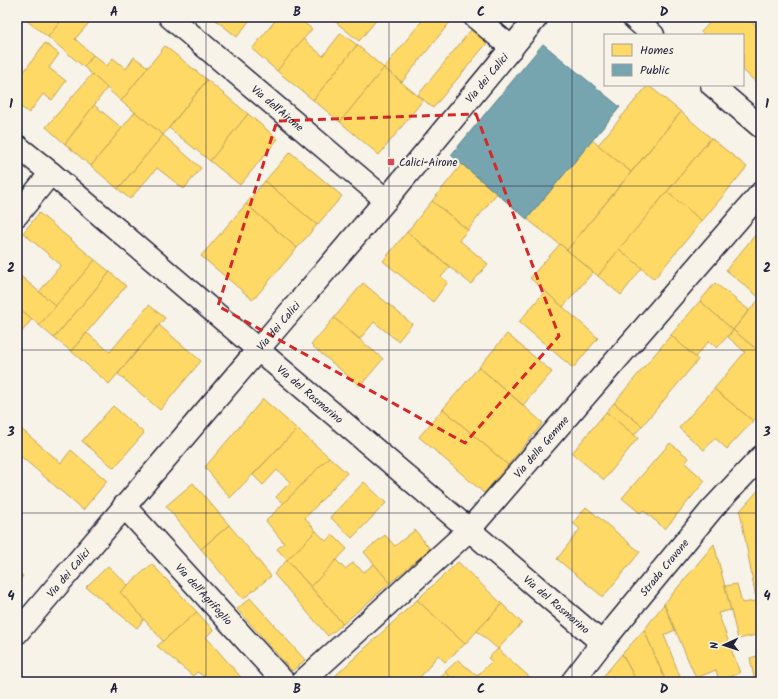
<svg xmlns="http://www.w3.org/2000/svg" width="778" height="699" viewBox="0 0 778 699" font-family="Kalam,sans-serif">
<style>
.homes{fill:#ffd966;stroke:#bda259}
.public{fill:#76a5af;stroke:#5d7e8c}
.lines{fill:none;stroke-linecap:round;stroke-linejoin:round}
.street-casing{stroke:#22223b;stroke-width:25}
.secondary-casing{stroke:#22223b;stroke-width:25}
.street{stroke:#f7f3e8;stroke-width:22}
.secondary{stroke:#f7f3e8;stroke-width:22}
.marked{fill:none;stroke:#d62828;stroke-width:3;stroke-dasharray:8 5;stroke-linejoin:round}
.grid{fill:none;stroke:#22223b;stroke-width:1;stroke-opacity:0.55}
.poi-dot{fill:#d1495b;stroke:#f7f3e8;stroke-width:1.5}
.labels{text-anchor:middle;stroke-width:4;stroke-linejoin:round;paint-order:stroke}
.street-label{font-size:11px;fill:#22223b;stroke:#f7f3e8}
.poi-label{font-size:11px;fill:#22223b;stroke:#f7f3e8;text-anchor:start}
.neatline{fill:none;stroke:#22223b;stroke-width:1.5}
.grid-label{font-size:13px;text-anchor:middle;font-weight:bold;fill:#22223b}
</style>
<rect width="100%" height="100%" fill="#f7f3e8"/>
<filter id="ink" filterUnits="userSpaceOnUse"><feTurbulence type="fractalNoise" baseFrequency=".025" numOctaves="2"/><feDisplacementMap in="SourceGraphic" scale="8" xChannelSelector="R" yChannelSelector="G"/><feConvolveMatrix kernelMatrix="1 2 1 2 8 2 1 2 1" color-interpolation-filters="sRGB"/></filter>
<g filter="url(#ink)">
<g class="homes">
<polygon points="22,17 64,17 48,37"/>
<polygon points="64,17 94,17 75,39 93,55 84,67 48,37"/>
<polygon points="212,17 252,17 237,37"/>
<polygon points="278,17 297,17 312,29 277,71 252,49"/>
<polygon points="330,17 342,17 337,23"/>
<polygon points="342,17 379,17 359,41 337,23"/>
<polygon points="425,17 454,17 402,82 384,68"/>
<polygon points="715,17 746,17 761,30 761,87 743,70 743,35 704,35 701,32"/>
<polygon points="471,30 487,43 433,108 418,95"/>
<polygon points="341,33 357,45 313,100 277,71 303,39 323,56"/>
<polygon points="45,43 59,54 49,68 66,81 52,100 43,94 29,113 17,104 17,81"/>
<polygon points="357,45 384,68 340,122 313,100"/>
<polygon points="165,46 207,80 163,135 121,101"/>
<polygon points="93,55 107,66 113,58 126,69 134,57 148,67 121,101 84,67"/>
<polygon points="384,68 423,100 379,155 340,122"/>
<polygon points="92,74 107,88 65,144 46,127"/>
<polygon points="207,80 248,114 210,161 169,128"/>
<polygon points="648,85 681,112 631,172 598,145"/>
<polygon points="94,105 122,128 91,166 65,144"/>
<polygon points="135,112 163,135 118,189 91,166"/>
<polygon points="681,112 711,138 598,276 567,250"/>
<polygon points="248,114 278,139 240,185 210,161"/>
<polygon points="163,135 201,168 184,189 157,168 130,199 118,189"/>
<polygon points="711,138 747,167 702,221 667,192"/>
<polygon points="592,140 631,172 567,250 527,219"/>
<polygon points="290,152 342,196 317,225 265,181"/>
<polygon points="462,164 497,193 468,230 432,201"/>
<polygon points="265,181 317,225 297,248 246,204"/>
<polygon points="667,192 702,221 654,279 619,249"/>
<polygon points="432,201 468,230 459,240 488,264 471,284 407,232"/>
<polygon points="246,204 297,248 253,300 201,256"/>
<polygon points="39,213 95,260 56,306 39,292 61,265 23,233"/>
<polygon points="761,228 761,296 760,298 726,270"/>
<polygon points="407,232 450,267 441,277 448,282 433,302 383,261"/>
<polygon points="560,244 593,272 563,307 530,278"/>
<polygon points="619,249 642,268 621,295 598,276"/>
<polygon points="95,260 110,272 54,338 39,325"/>
<polygon points="110,272 126,286 71,351 54,338"/>
<polygon points="17,273 56,306 39,325 17,306"/>
<polygon points="363,283 412,324 398,341 374,322 360,339 334,318"/>
<polygon points="715,283 749,310 733,330 700,301"/>
<polygon points="545,291 598,338 573,368 519,322"/>
<polygon points="760,298 761,299 761,353 733,330"/>
<polygon points="700,301 733,330 717,348 709,341 695,357 671,335"/>
<polygon points="149,305 165,318 109,384 71,351 87,333 110,352"/>
<polygon points="17,306 32,319 17,338"/>
<polygon points="334,318 383,359 360,386 311,345"/>
<polygon points="159,325 201,361 160,410 118,374"/>
<polygon points="733,330 761,353 761,412 753,421 714,389 745,352 728,337"/>
<polygon points="507,334 552,372 523,405 479,367"/>
<polygon points="671,335 698,360 642,426 614,403"/>
<polygon points="479,367 543,423 508,465 443,409"/>
<polygon points="714,389 753,421 727,449 715,438 704,450 679,428"/>
<polygon points="263,399 297,429 230,498 205,467"/>
<polygon points="614,403 642,426 634,435 606,412"/>
<polygon points="113,406 144,433 114,468 82,441"/>
<polygon points="443,409 508,465 484,493 419,437"/>
<polygon points="606,412 638,438 604,480 572,453"/>
<polygon points="20,428 61,463 71,450 107,481 83,510 17,453 17,431"/>
<polygon points="297,429 329,457 283,504 276,497 290,482 277,470 263,485 253,475"/>
<polygon points="670,443 689,458 685,463 705,481 665,529 643,510 640,513 622,498"/>
<polygon points="329,457 347,473 305,518 316,531 287,560 277,549 284,543 266,521"/>
<polygon points="364,482 386,503 352,538 330,517"/>
<polygon points="193,483 229,525 201,549 166,506"/>
<polygon points="761,487 761,626 740,511"/>
<polygon points="586,507 640,552 603,597 557,559 580,529 573,523"/>
<polygon points="229,525 271,576 243,599 201,549"/>
<polygon points="415,530 430,549 390,583 364,552 385,535 395,546"/>
<polygon points="316,531 326,541 333,535 347,549 311,587 287,560"/>
<polygon points="714,544 731,610 718,613 740,673 719,681 716,670 696,678 664,604"/>
<polygon points="287,560 343,624 328,636 274,574"/>
<polygon points="336,560 345,569 353,563 364,572 374,564 390,583 343,624 311,587"/>
<polygon points="458,562 502,604 465,644 417,600"/>
<polygon points="152,564 197,612 163,641 120,592"/>
<polygon points="108,566 128,585 120,592 144,619 137,628 86,587"/>
<polygon points="17,571 23,576 17,584"/>
<polygon points="737,584 742,603 756,601 761,626 761,634 738,639 725,586"/>
<polygon points="250,598 305,660 292,671 237,609"/>
<polygon points="417,600 465,644 445,662 438,655 418,680 421,682 339,682 334,677"/>
<polygon points="502,604 522,623 498,649 477,631"/>
<polygon points="664,604 675,630 664,635 682,682 666,682 644,630"/>
<polygon points="197,612 213,630 206,637 245,682 213,682 197,672 193,676 157,646"/>
<polygon points="644,630 666,682 637,682 622,654"/>
<polygon points="498,649 535,682 456,682 445,672 458,660 477,676 492,661 488,658"/>
<polygon points="622,654 637,682 602,682 601,679"/>
<polygon points="761,655 761,682 755,682 750,658"/>
<polygon points="445,672 456,682 438,682"/>
</g>
<polygon class="public" points="543,44 620,107 527,219 451,155"/>
<g class="lines">
<g class="street-casing">
<g id="street">
<path id="s1" d="M170,17l216,183"/>
<polyline points="475,17 512,48"/>
<polyline points="633,17 636,20 653,35"/>
<polyline points="712,85 761,127"/>
<path id="s2" d="M17,146l34,27 551,470"/>
<polyline points="17,215 51,173"/>
<path id="s3" d="M124,506l160,176"/>
<path id="s4" d="M302,682l167,-152 292,-337"/>
</g>
</g>
<g class="secondary-casing">
<g id="secondary">
<path id="s5" d="M17,633l262,-308 107,-125 151,-183"/>
<path id="s6" d="M572,682l30,-39 110,-134 49,-52"/>
</g>
</g>
<use href="#street" class="street"/>
<use href="#secondary" class="secondary"/>
</g>
</g>
<path class="marked" d="M476,114l83,222 -94,107 -247,-137 59,-185z"/>
<path class="grid" d="M206,17v665M389,17v665M572,17v665M17,186h744M17,350h744M17,513h744"/>
<rect class="poi-dot" x="387" y="158" width="8" height="8" rx="2"/>
<g class="labels">
<g class="street-label">
<text dy="4" stroke="none"><textPath href="#s5" startOffset="727">Via dei Calici</textPath></text>
<text dy="4" stroke="none"><textPath href="#s1" startOffset="141">Via dell'Airone</textPath></text>
<text dy="4" stroke="none"><textPath href="#s5" startOffset="403">Via dei Calici</textPath></text>
<text dy="4" stroke="none"><textPath href="#s2" startOffset="384">Via del Rosmarino</textPath></text>
<text dy="4" stroke="none"><textPath href="#s4" startOffset="336">Via delle Gemme</textPath></text>
<text dy="4" stroke="none"><textPath href="#s6" startOffset="147">Strada Cravone</textPath></text>
<text dy="4" stroke="none"><textPath href="#s5" startOffset="79">Via dei Calici</textPath></text>
<text dy="4" stroke="none"><textPath href="#s3" startOffset="119">Via dell'Agrifoglio</textPath></text>
<text dy="4" stroke="none"><textPath href="#s2" startOffset="708">Via del Rosmarino</textPath></text>
</g>
<g class="poi-label">
<text x="399" y="166">Calici-Airone</text>
</g>
</g>
<rect width="778" height="699" fill="none" stroke="#f7f3e8" stroke-width="44"/>
<rect x="604" y="34" width="140" height="52" fill="#f7f3e8" stroke="#a29fa3"/>
<rect x="612" y="44" width="20" height="12" fill="#ffd966" stroke="#a29fa3"/>
<text x="640" y="54" font-size="12" fill="#22223b">Homes</text>
<rect x="612" y="64" width="20" height="12" fill="#76a5af" stroke="#a29fa3"/>
<text x="640" y="74" font-size="12" fill="#22223b">Public</text>
<g transform="translate(724 645) rotate(267)" stroke="#f7f3e8" stroke-width="3" paint-order="stroke">
<path d="M0-3L7 15L0 10L-7 15Z" fill="#22223b"/>
<text y="-6" font-size="11" font-weight="bold" text-anchor="middle" fill="#22223b">N</text>
</g>
<rect x="22" y="22" width="734" height="655" class="neatline"/>
<g class="grid-label">
<text x="114" y="16">A</text>
<text x="297" y="16">B</text>
<text x="481" y="16">C</text>
<text x="664" y="16">D</text>
<text x="11" y="108">1</text>
<text x="767" y="108">1</text>
<text x="11" y="272">2</text>
<text x="767" y="272">2</text>
<text x="11" y="436">3</text>
<text x="767" y="436">3</text>
<text x="11" y="600">4</text>
<text x="767" y="600">4</text>
<text x="114" y="693">A</text>
<text x="297" y="693">B</text>
<text x="481" y="693">C</text>
<text x="664" y="693">D</text>
</g>
</svg>
